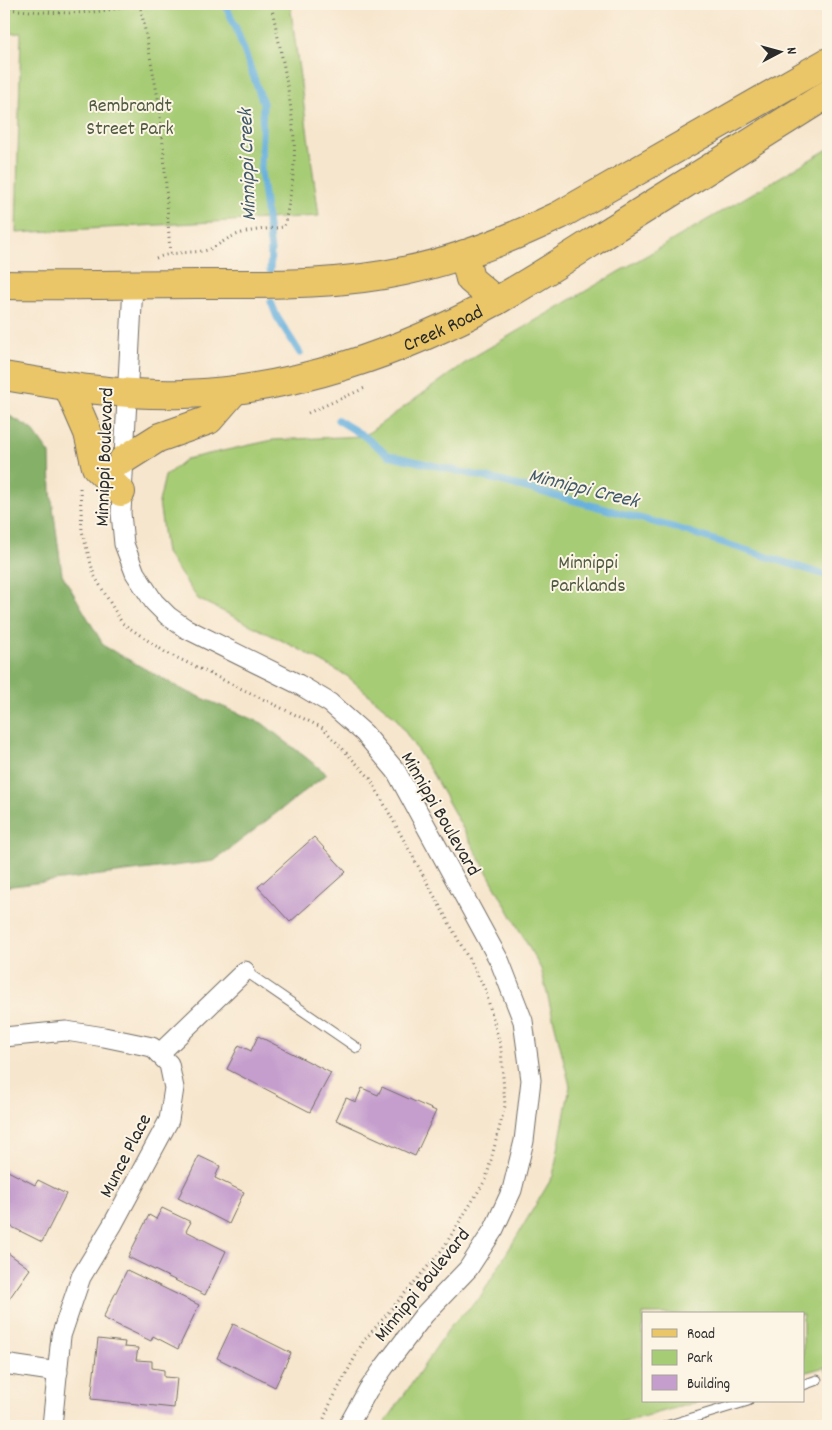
<svg xmlns="http://www.w3.org/2000/svg" width="832" height="1430" viewBox="0 0 832 1430" font-family="Dekko,sans-serif">
<style>
.green{fill:#a7cc76;stroke:#697c50}
.forest{fill:#85b067;stroke:#586e49}
.lines{fill:none;stroke-linecap:round;stroke-linejoin:round}
.stream{stroke:#66b0de;stroke-width:7}
.building{fill:#c59ecd}
.lane-casing{stroke:#726c64;stroke-width:11}
.street-casing{stroke:#726c64;stroke-width:21}
.primary-casing{stroke:#726c64;stroke-width:30}
.path{stroke:#726c64;stroke-width:3;stroke-dasharray:1 4;stroke-linecap:butt}
.lane{stroke:#fff;stroke-width:9}
.street{stroke:#fff;stroke-width:19}
.primary{stroke:#eac669;stroke-width:28}
.labels{text-anchor:middle;stroke-width:4;stroke-linejoin:round;paint-order:stroke}
.park-label{font-size:20px;fill:#505b42;stroke:#fcf5e5}
.street-label{font-size:20px;fill:#2b2b2b;stroke:#fcf5e5}
.water-label{font-size:21px;font-style:italic;fill:#405a6a;stroke:#fcf5e5}
</style>
<rect width="100%" height="100%" fill="#fcf5e5"/>
<filter id="ink" filterUnits="userSpaceOnUse"><feTurbulence type="fractalNoise" baseFrequency=".02" numOctaves="2"/><feDisplacementMap in="SourceGraphic" scale="10" xChannelSelector="R" yChannelSelector="G"/><feConvolveMatrix kernelMatrix="1 2 1 2 8 2 1 2 1" color-interpolation-filters="sRGB"/></filter>
<filter id="wash" filterUnits="userSpaceOnUse"><feTurbulence type="fractalNoise" baseFrequency=".0096" numOctaves="4" result="noise"/><feDisplacementMap in="SourceGraphic" scale="20" xChannelSelector="R" yChannelSelector="G"/><feGaussianBlur stdDeviation="1.12" result="paint"/><feColorMatrix in="noise" values="0 0 0 0 0 0 0 0 0 0 0 0 0 0 0 0 0 1.4 0 .05"/><feComposite in="paint" operator="in"/></filter>
<g filter="url(#wash)">
<rect width="100%" height="100%" fill="#f7e6ce"/>
<g class="green">
<polygon points="4,4 290,4 319,216 16,233 21,33 4,34"/>
<polygon points="828,149 828,1377 825,1367 803,1373 803,1314 643,1314 643,1401 701,1401 610,1426 383,1426 452,1324 479,1299 553,1176 570,1086 541,969 432,773 396,718 347,676 297,648 198,599 166,553 159,502 165,476 186,459 273,440 364,436 475,356"/>
</g>
<polygon class="forest" points="10,416 32,429 50,454 51,492 62,574 104,646 183,690 262,723 327,774 214,861 4,887 4,417"/>
<g class="lines">
<g class="stream">
<polyline points="225,4 236,28 263,103 261,171 271,251 270,270"/>
<polyline points="271,302 277,317 300,353"/>
<polyline points="338,420 364,436 388,455 497,480 676,528 828,576"/>
</g>
</g>
<g id="blocks">
<g class="building">
<polygon points="314,837 346,872 290,922 258,887"/>
<polygon points="258,1036 331,1073 310,1112 227,1069 239,1045 251,1051"/>
<polygon points="382,1087 436,1111 415,1156 336,1120 346,1098 356,1102 362,1088 378,1095"/>
<polygon points="199,1156 220,1166 215,1178 244,1192 229,1224 178,1198"/>
<polygon points="4,1169 35,1185 38,1180 66,1194 42,1242 4,1223"/>
<polygon points="162,1208 191,1222 186,1231 226,1251 205,1295 128,1257 149,1215 156,1219"/>
<polygon points="4,1250 30,1269 4,1306"/>
<polygon points="127,1270 199,1305 178,1349 153,1336 151,1341 103,1318"/>
<polygon points="233,1324 291,1353 275,1387 217,1358"/>
<polygon points="98,1339 125,1342 124,1347 138,1348 136,1360 152,1361 152,1368 164,1370 164,1377 177,1378 174,1408 91,1399"/>
</g>
</g>
</g>
<g filter="url(#ink)">
<use href="#blocks" fill-opacity="0" stroke="#726c64" stroke-width="1"/>
<g class="lines">
<g class="lane-casing">
<g id="lane">
<polyline points="245,971 357,1048"/>
<polyline points="803,1385 817,1380"/>
<polyline points="666,1426 748,1401"/>
</g>
</g>
<g class="street-casing">
<g id="street">
<polyline points="133,286 121,513 124,544 135,573 154,602 168,616 185,628 298,684 330,703 364,733 396,771 500,962 523,1021 531,1080 524,1141 512,1190 494,1229 468,1269 424,1315 385,1366 368,1390 348,1426"/>
<polyline points="4,1037 66,1031 104,1037 152,1047 169,1064 174,1088 169,1120 113,1224 81,1277 61,1336 52,1426"/>
<polyline points="159,1054 245,971"/>
<polyline points="4,1364 58,1372"/>
</g>
</g>
<g class="primary-casing">
<g id="primary">
<polyline points="464,254 470,279 496,301"/>
<path d="M4,285c64,1 128,-1 193,-1 69,0 138,2 207,-13 54,-11 106,-32 156,-56l268,-153"/>
<path id="s1" d="M4,376c59,10 119,20 180,18 108,-3 219,-42 314,-94 39,-22 77,-47 115,-71 72,-45 144,-90 215,-135"/>
<polyline points="68,387 88,433 96,467 121,492"/>
<polyline points="123,460 158,438 209,420 235,390"/>
</g>
</g>
<g class="path">
<polyline points="140,4 158,98 164,154 170,253"/>
<path d="M4,9c44,3 85,9 129,-5"/>
<path d="M156,258c16,-6 30,-5 47,-7 11,-2 18,-9 28,-14 15,-7 36,-8 53,-10 6,-28 12,-59 10,-88 -3,-45 -14,-91 -23,-135"/>
<polyline points="308,413 365,388"/>
<polyline points="80,488 82,531 94,575 122,623 165,652 323,728 370,778 485,989 501,1048 505,1106 486,1179 442,1250 363,1342 330,1404 321,1426"/>
</g>
<use href="#lane" class="lane"/>
<use href="#street" class="street"/>
<use href="#primary" class="primary"/>
</g>
</g>
<g class="labels">
<g class="park-label">
<text x="130" y="111">Rembrandt<tspan x="130" dy="23">Street Park</tspan></text>
<text x="588" y="568">Minnippi<tspan x="588" dy="23">Parklands</tspan></text>
</g>
<g class="street-label">
<text dy="7" stroke="none"><textPath href="#s1" startOffset="450">Creek Road</textPath></text>
<text transform="translate(103 457) rotate(-88)" y="7">Minnippi Boulevard</text>
<text transform="translate(442 813) rotate(60)" y="7">Minnippi Boulevard</text>
<text transform="translate(124 1155) rotate(-63)" y="7">Munce Place</text>
<text transform="translate(421 1284) rotate(-51)" y="7">Minnippi Boulevard</text>
</g>
<g class="water-label">
<text transform="translate(246 165) rotate(-92)" y="7">Minnippi Creek</text>
<text transform="translate(584 487) rotate(14)" y="7">Minnippi Creek</text>
</g>
</g>
<rect width="832" height="1430" fill="none" stroke="#fcf5e5" stroke-width="20"/>
<rect x="642" y="1312" width="162" height="90" fill="#fcf5e5" stroke="#a8a49b"/>
<rect x="652" y="1329" width="25" height="8" fill="#eac669" stroke="#a8a49b"/>
<text x="687" y="1338" font-size="15" fill="#2b2b2b">Road</text>
<rect x="652" y="1350" width="25" height="15" fill="#a7cc76" stroke="#a8a49b"/>
<text x="687" y="1362" font-size="15" fill="#2b2b2b">Park</text>
<rect x="652" y="1375" width="25" height="15" fill="#c59ecd" stroke="#a8a49b"/>
<text x="687" y="1388" font-size="15" fill="#2b2b2b">Building</text>
<g transform="translate(780 52) rotate(84)" stroke="#fcf5e5" stroke-width="4" paint-order="stroke">
<path d="M0-4L9 19L0 12L-9 19Z" fill="#2b2b2b"/>
<text y="-8" font-size="14" font-weight="bold" text-anchor="middle" fill="#2b2b2b">N</text>
</g>
</svg>
